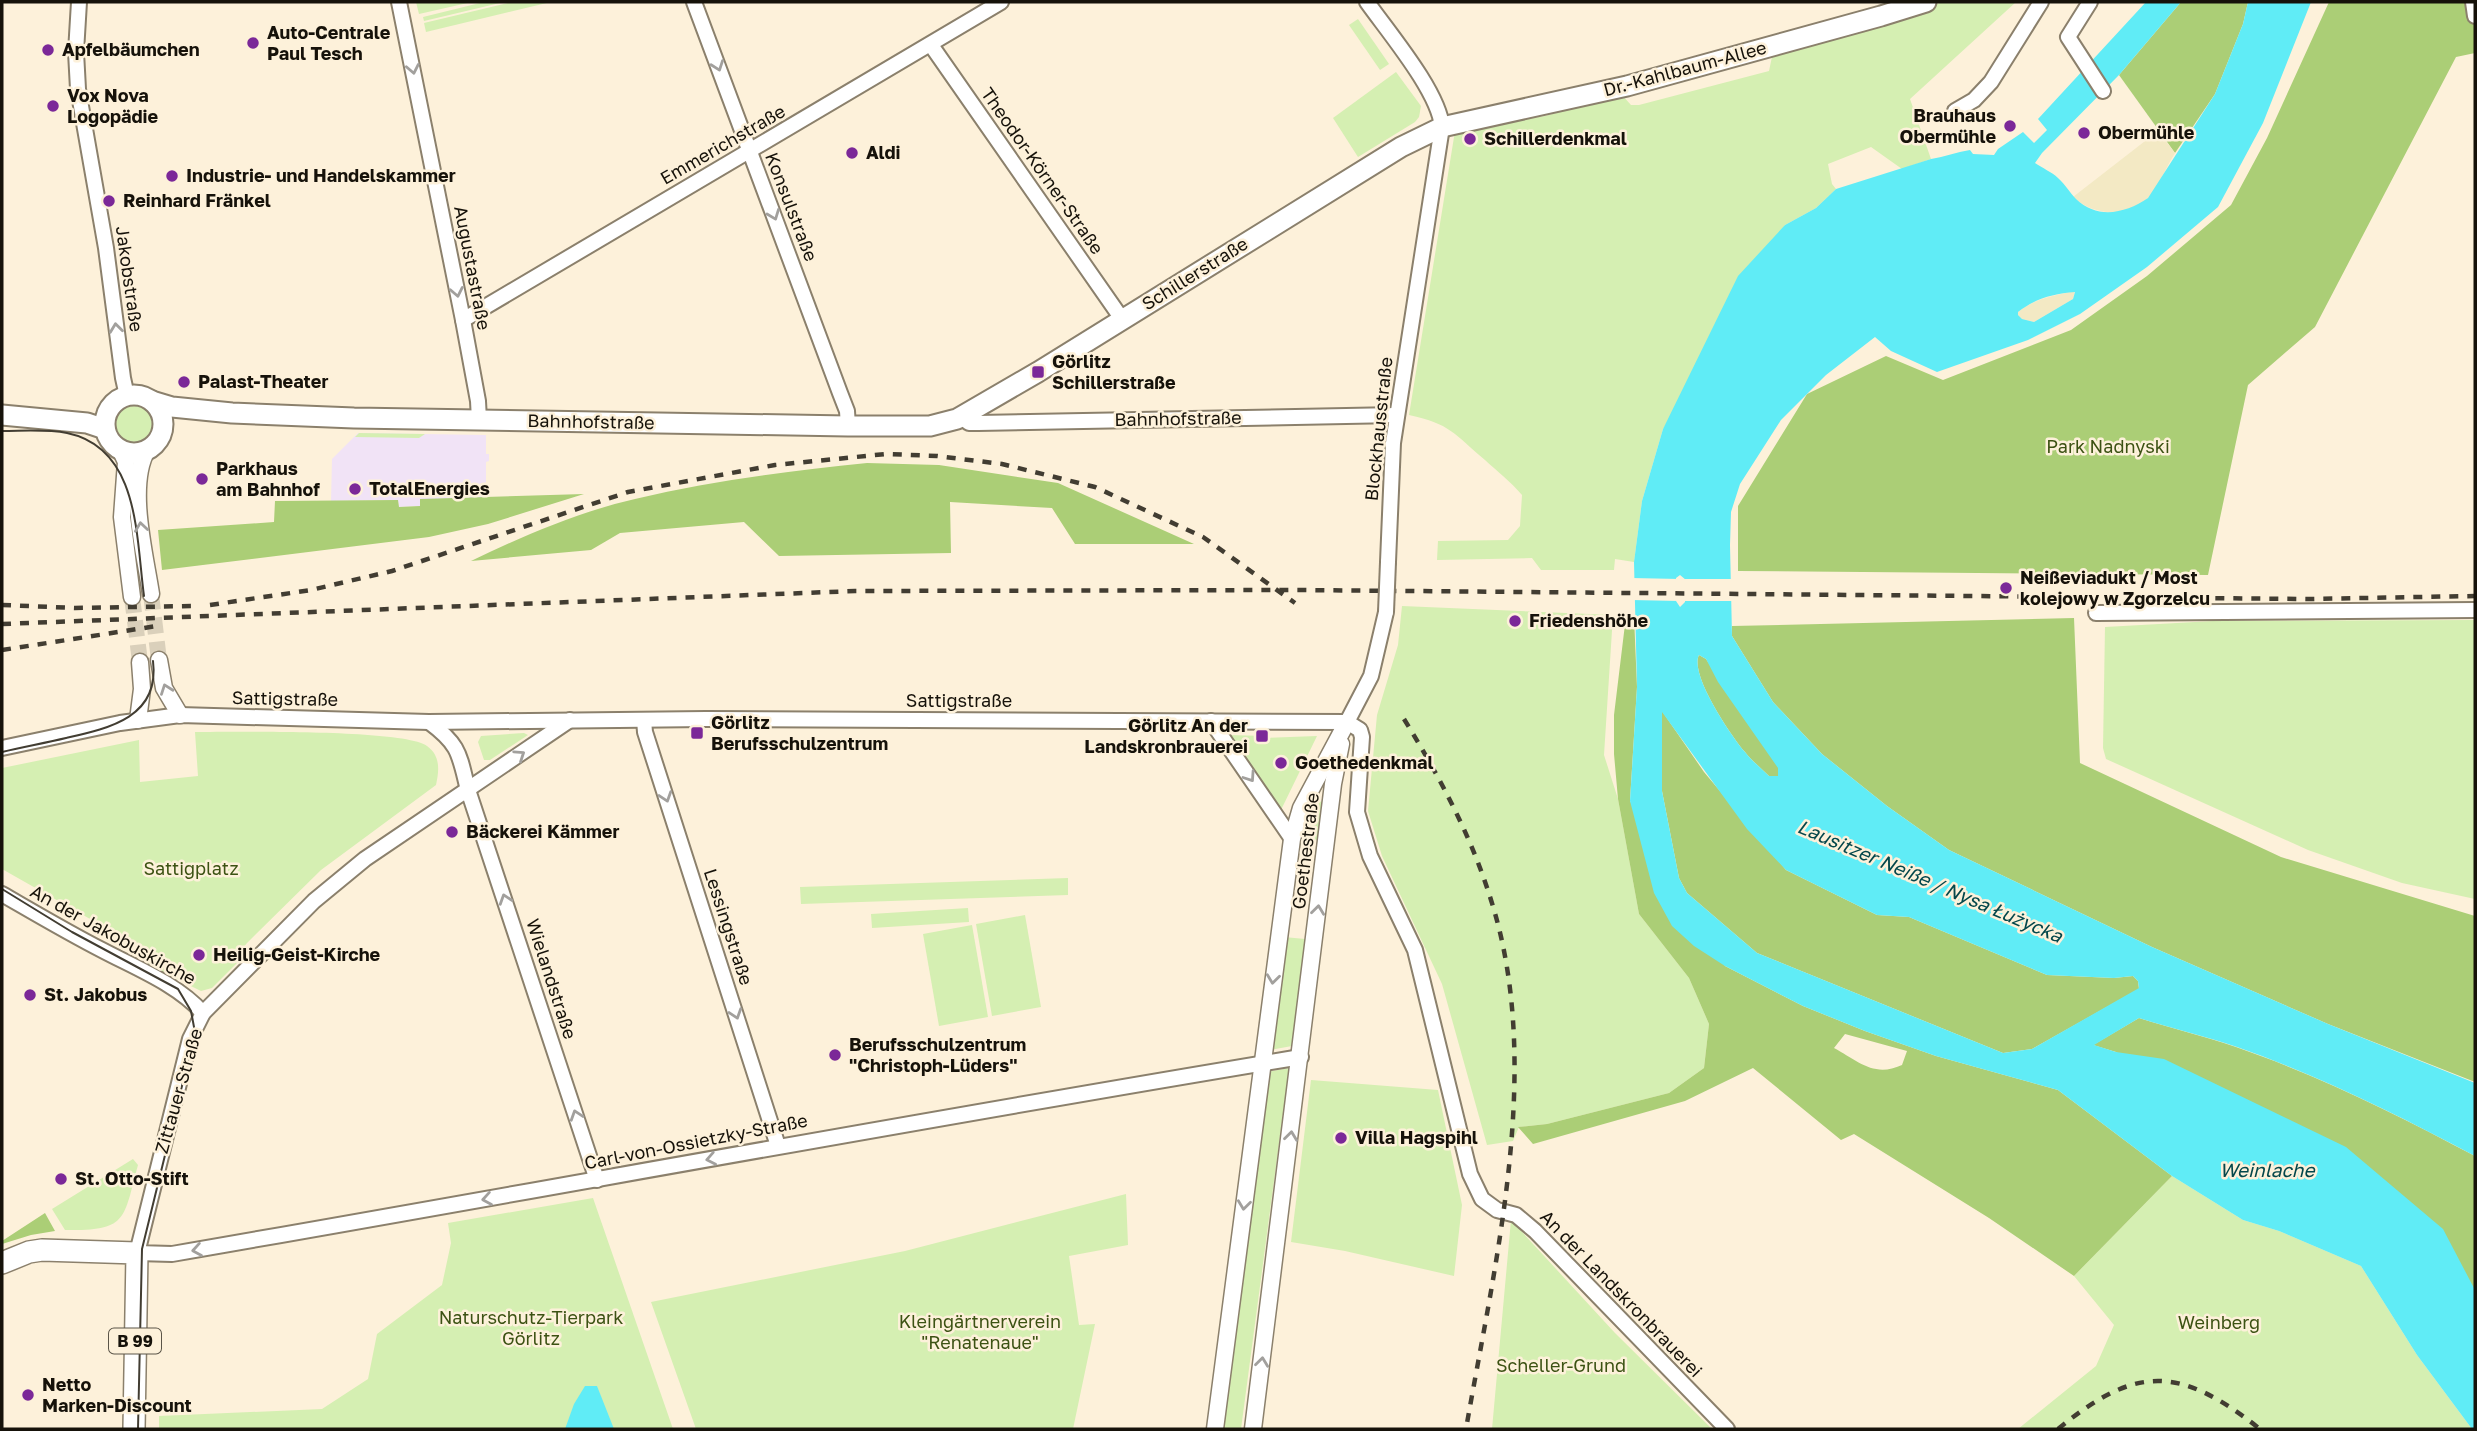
<svg xmlns="http://www.w3.org/2000/svg" width="2477" height="1431" viewBox="0 0 2477 1431" font-family="'Golos Text',sans-serif">
<style>
.commercial{fill:#f1e3f6}
.green{fill:#d5efb2}
.forest{fill:#abce76;fill-rule:evenodd}
.sand{fill:#f3e9c4}
.water{fill:#60ecf6;fill-rule:evenodd}
.pier{fill:#fdf1da}
.lines{fill:none;stroke-linecap:round;stroke-linejoin:round}
.tertiary-tunnel{stroke:#dad0bb;stroke-width:16;stroke-dasharray:16 8;stroke-linecap:butt}
.minor-casing{stroke:#8b806c;stroke-width:18}
.tertiary-casing{stroke:#8b806c;stroke-width:19}
.secondary-casing{stroke:#8b806c;stroke-width:23}
.primary-casing{stroke:#8b806c;stroke-width:24}
.minor{stroke:#fff;stroke-width:14}
.tertiary{stroke:#fff;stroke-width:16}
.secondary{stroke:#fff;stroke-width:19}
.primary{stroke:#fff;stroke-width:21}
.tram{stroke:#423d32;stroke-width:2}
.rail{stroke:#423d32;stroke-width:4.5;stroke-dasharray:9 9;stroke-linecap:butt}
.minor-bridge-casing{stroke:#8b806c;stroke-width:18;stroke-linecap:butt}
.minor-bridge{stroke:#fff;stroke-width:14}
.oneway{stroke:#a2a09d}
.poi-dot{fill:#7b2898;stroke:#fdf1da;stroke-width:2.5}
.labels{text-anchor:middle;stroke-width:5;stroke-linejoin:round;paint-order:stroke}
.shield{fill:#fdf1da;stroke:#5b5548;stroke-width:2}
.shield-label{font-size:16px;font-weight:bold;fill:#16120a}
.poi-label{font-size:18px;font-weight:bold;fill:#16120a;stroke:#fdf1da;text-anchor:start}
.street-label{font-size:18px;fill:#16120a;stroke:#fdf1da}
.park-label{font-size:18px;fill:#3c5213;stroke:#fdf1da}
.water-label{font-size:19px;font-style:italic;fill:#04474b;stroke:#fdf1da}
</style>
<rect width="100%" height="100%" fill="#fdf1da"/>
<polygon class="commercial" points="358,433 486,435 486,454 489,454 489,461 486,462 486,499 421,499 421,506 399,507 398,500 331,501 332,459"/>
<g class="green">
<polygon points="416,2 472,2 419,14"/>
<polygon points="484,2 504,2 424,21 423,17"/>
<polygon points="512,2 551,2 426,32 424,23"/>
<path d="M1942,2h74l-106,97 21,60 -29,10 -31,-22 -43,17 4,20 4,5 -20,19 -31,17 -122,204 -21,72 -8,61 -19,-3 -1,11h-73l-9,-12 -95,2 1,-19 70,-1 12,-14 2,-31c-12,-14 -24,-23 -37,-35 -31,-26 -34,-36 -76,-45l46,-284 90,-15 77,-21 9,10h8l130,-34 4,-19 148,-41z"/>
<polygon points="1358,19 1389,64 1380,70 1349,25"/>
<polygon points="1396,72 1421,106 1419,117 1415,122 1358,157 1333,118"/>
<circle cx="134" cy="424" r="18"/>
<polygon points="359,433 425,434 419,438 355,437"/>
<polygon points="1402,606 1613,615 1604,755 1618,799 1639,914 1689,978 1709,1024 1704,1068 1669,1093 1547,1124 1519,1127 1513,1141 1487,1145 1442,984 1382,856 1368,811 1377,715 1398,645"/>
<polygon points="2475,620 2475,899 2402,883 2308,850 2106,759 2103,748 2105,627 2213,621"/>
<path d="M195,732c39,0 209,-3 232,14 14,10 12,25 9,39l-115,85 -74,73 -8,10 4,4 -31,31 -11,3 -57,-28 6,-10 -148,-84v-101l137,-28 1,42 58,-6z"/>
<polygon points="524,733 528,735 490,760 484,760 478,742 481,736"/>
<polygon points="1230,735 1265,736 1265,738 1317,736 1280,812"/>
<polygon points="1310,800 1324,802 1318,840 1297,837"/>
<polygon points="1068,878 1068,895 801,904 800,887"/>
<polygon points="968,908 969,922 872,928 871,914"/>
<polygon points="1025,915 1041,1007 992,1016 976,924"/>
<polygon points="972,925 988,1017 939,1026 923,934"/>
<polygon points="1284,937 1305,939 1292,1046 1270,1050"/>
<polygon points="1289,1068 1241,1429 1220,1429 1267,1072"/>
<polygon points="1311,1080 1438,1090 1462,1205 1454,1276 1345,1251 1291,1242"/>
<path d="M133,1159l5,6c-15,55 -10,66 -73,65l-13,-21z"/>
<polygon points="2172,1176 2243,1220 2279,1231 2361,1266 2417,1355 2472,1429 2018,1429 2096,1366 2114,1325 2074,1276"/>
<polygon points="1126,1194 1128,1245 1069,1256 1079,1325 1095,1324 1073,1429 696,1429 651,1302 905,1251"/>
<polygon points="593,1198 673,1429 159,1429 159,1416 322,1409 368,1379 377,1334 442,1285 451,1243 448,1223"/>
<polygon points="1511,1220 1615,1333 1712,1429 1492,1429"/>
</g>
<g class="forest">
<polygon points="2181,2 2248,2 2243,24 2215,94 2175,153 2119,75"/>
<polygon points="2329,2 2475,2 2475,53 2456,57 2315,327 2248,385 2208,575 1738,571 1738,506 1807,394 1886,356 1943,380 2071,330 2147,276 2231,205 2267,138"/>
<path d="M867,463l72,2 119,18 136,61h-119l-23,-36 -102,-6 1,51 -172,3 -35,-34 -124,11 -29,17 -120,11c52,-25 107,-49 164,-62 77,-18 154,-28 232,-36z"/>
<polygon points="584,494 488,524 429,537 162,570 158,530 274,522 275,501 398,500 399,507 420,506 420,499"/>
<path d="M1626,616h8l3,71 -7,114 95,165 78,40 62,25 71,25 122,34 114,86 -98,100 -85,-58 -135,-84 -13,6 -88,-72 -68,33 -152,43 -15,-17 29,-3 122,-31 35,-25 5,-44 -20,-46 -50,-64 -21,-115 -4,-45v-39zM1845,1034l62,17 -5,14c-28,13 -44,-4 -68,-17z"/>
<polygon points="2074,618 2080,763 2281,857 2475,916 2475,1082 2328,1024 2152,947 1949,850 1887,806 1822,754 1773,702 1732,636 1732,626"/>
<path d="M1699,655l7,4 73,109 -1,8h-9c-8,-8 -17,-15 -24,-24 -13,-15 -56,-78 -46,-97z"/>
<polygon points="1662,711 1704,772 1786,870 1877,915 1909,917 2047,975 2114,978 2133,976 2138,981 2139,989 2032,1049 2003,1053 1757,953 1687,893 1679,878 1662,791"/>
<path d="M2139,1018c32,10 65,18 97,29 84,29 162,68 239,109v134l-359,-238 -23,-7z"/>
<polygon points="45,1213 55,1231 31,1235 2,1244 2,1241"/>
</g>
<g class="sand">
<path d="M2158,131l17,22c-9,14 -15,31 -26,44 -20,22 -55,19 -76,0z"/>
<path d="M2075,291l-2,8 -39,23 -12,-3 -4,-4v-3c18,-14 35,-16 57,-21z"/>
</g>
<g class="water">
<path d="M2146,2h35l-62,73 -77,78 -7,10c7,5 17,9 23,15 7,6 12,15 18,21 22,21 50,14 72,-1l67,-104 28,-70 5,-22h63l-48,121 -45,84 -71,60 -67,47 -52,26 -91,32 -46,-21 -16,-14 -49,38 -45,45 -41,64 -9,28 -1,33 2,91 41,66 49,52 65,52 62,44 203,97 176,77 147,59v73c-77,-41 -155,-80 -238,-109 -32,-11 -66,-19 -98,-29l-45,27 22,7 48,7 182,88 97,82 32,61v139h-3l-55,-74 -56,-89 -82,-35 -36,-11 -71,-44 -114,-86 -122,-34 -71,-25 -62,-25 -78,-40 -31,-20 -22,-20 -18,-33 -24,-92 7,-114 -3,-125 8,-61 21,-72 75,-153 47,-51 31,-17 20,-19 95,-30c14,-2 25,-7 39,-9l3,4 21,1 4,-6 25,-17 11,11 13,-13 -9,-11zM2075,292l-2,7 -39,23 -12,-3 -4,-4v-3c18,-14 35,-18 57,-20zM1680,575l6,5 -1,22 -5,5 -4,-6v-23zM1699,655l7,4 12,23 60,86v8h-9c-8,-8 -17,-15 -24,-24 -13,-15 -56,-78 -46,-97zM1662,712l85,117 39,41 91,45 32,2 138,58 67,3 19,-2 5,5 1,7 -107,61 -29,4 -246,-100 -70,-60 -8,-15 -17,-87z"/>
<polygon points="585,1386 597,1386 614,1429 565,1429 574,1404"/>
</g>
<g class="pier">
<polygon points="1734,577 1734,603 1732,601 1682,601 1681,579 1732,579"/>
<polygon points="1631,578 1680,579 1679,601 1631,600"/>
</g>
<g class="lines">
<g class="tertiary-tunnel">
<polyline points="151,594 159,660"/>
<polyline points="132,597 140,662"/>
</g>
<g class="minor-casing">
<g id="minor">
<polyline points="79,2 76,52 78,89 106,248 123,378 127,396"/>
<polyline points="399,2 463,320 478,401 479,420"/>
<polyline points="694,2 840,393 847,411 848,426"/>
<path d="M1367,2c22,31 72,90 75,125l-49,316 -5,119"/>
<polyline points="2090,2 2068,37 2103,91"/>
<polyline points="2473,2 2475,16"/>
<polyline points="931,45 1122,319"/>
<polyline points="1955,111 1974,100 1991,82 2041,2"/>
<polyline points="463,320 1001,2"/>
<polyline points="961,417 969,423 978,423 1397,415"/>
<polyline points="2096,613 2475,610"/>
<path d="M570,720l-205,139 -51,42 -111,112 -13,26 -53,214 35,1c376,-65 752,-135 1129,-197"/>
<polyline points="644,720 645,732 778,1146"/>
<polyline points="1211,721 1292,839"/>
<path d="M429,722c31,23 30,32 39,68l129,390"/>
<polyline points="1347,722 1371,676 1386,612"/>
<polyline points="2,748 120,723 180,715 429,722 706,719 1347,722 1360,730 1362,737 1357,812 1370,856 1415,950 1470,1174 1482,1199 1497,1210 1516,1215 1535,1231 1727,1429"/>
<path d="M2,894c33,19 65,38 100,56 34,18 75,34 101,63"/>
</g>
</g>
<g class="tertiary-casing">
<g id="tertiary">
<polyline points="120,449 126,462 122,517 132,597"/>
<path d="M147,450c-20,36 -2,104 4,144"/>
<polyline points="159,660 164,688 180,715"/>
<polyline points="138,720 142,689 140,662"/>
<polyline points="1215,1429 1292,839 1301,808 1347,722"/>
<polyline points="1253,1429 1333,784 1341,744"/>
</g>
</g>
<g class="secondary-casing">
<g id="secondary">
<circle cx="134" cy="424" r="29"/>
<polyline points="152,401 172,407 232,413 354,418 848,426 930,426 957,419 1038,372 1401,147 1442,127 1627,86 1881,16 1926,2"/>
<polyline points="2,415 87,423 105,429"/>
</g>
</g>
<g class="primary-casing">
<polyline id="primary" points="2,1263 29,1252 42,1250 137,1253 134,1429"/>
</g>
<use href="#minor" class="minor"/>
<use href="#tertiary" class="tertiary"/>
<use href="#secondary" class="secondary"/>
<use href="#primary" class="primary"/>
<g class="tram">
<path d="M2,431c21,0 44,-2 65,2 73,15 69,105 77,163"/>
<path d="M2,752c21,-5 43,-9 64,-14 44,-10 94,-21 87,-77"/>
<polyline points="2,889 72,932 178,989 191,1011 194,1027 193,1041 142,1249 138,1429"/>
</g>
<g class="rail">
<polyline points="2,605 75,608 194,606"/>
<polyline points="210,605 311,590 392,571 628,492 775,465 886,454 937,456 1002,464 1095,487 1203,537 1295,603"/>
<polyline points="2,624 855,591 1298,590 2308,599 2475,596"/>
<polyline points="2,650 157,626"/>
<path d="M1404,719c35,57 67,116 87,181 53,166 4,362 -25,529"/>
<path d="M2058,1429c79,-65 122,-63 202,0"/>
</g>
<g class="minor-bridge-casing">
<polyline id="minor-bridge" points="1386,612 1388,562"/>
</g>
<use href="#minor-bridge" class="minor-bridge"/>
</g>
<defs><path id="oneway-chevron" d="M-2-3.5L2.5 0L-2 3.5" fill="none" stroke-width="1.6" stroke-linecap="round" stroke-linejoin="round" transform="scale(1.75)"/></defs>
<g class="oneway">
<use href="#oneway-chevron" transform="translate(718 66) rotate(70)"/>
<use href="#oneway-chevron" transform="translate(413 69) rotate(79)"/>
<use href="#oneway-chevron" transform="translate(774 215) rotate(69)"/>
<use href="#oneway-chevron" transform="translate(457 292) rotate(79)"/>
<use href="#oneway-chevron" transform="translate(116 328) rotate(-97)"/>
<use href="#oneway-chevron" transform="translate(141 527) rotate(-98)"/>
<use href="#oneway-chevron" transform="translate(166 689) rotate(-110)"/>
<use href="#oneway-chevron" transform="translate(520 755) rotate(-34)"/>
<use href="#oneway-chevron" transform="translate(1250 777) rotate(56)"/>
<use href="#oneway-chevron" transform="translate(666 797) rotate(72)"/>
<use href="#oneway-chevron" transform="translate(505 899) rotate(-108)"/>
<use href="#oneway-chevron" transform="translate(1318 910) rotate(-83)"/>
<use href="#oneway-chevron" transform="translate(1273 979) rotate(97)"/>
<use href="#oneway-chevron" transform="translate(736 1014) rotate(72)"/>
<use href="#oneway-chevron" transform="translate(576 1115) rotate(-108)"/>
<use href="#oneway-chevron" transform="translate(1291 1136) rotate(-83)"/>
<use href="#oneway-chevron" transform="translate(711 1159) rotate(169)"/>
<use href="#oneway-chevron" transform="translate(487 1199) rotate(170)"/>
<use href="#oneway-chevron" transform="translate(1244 1205) rotate(97)"/>
<use href="#oneway-chevron" transform="translate(197 1250) rotate(170)"/>
<use href="#oneway-chevron" transform="translate(1262 1362) rotate(-83)"/>
</g>
<g class="poi-dot">
<circle cx="253" cy="43" r="7"/>
<circle cx="48" cy="50" r="7"/>
<circle cx="53" cy="106" r="7"/>
<circle cx="2010" cy="126" r="7"/>
<circle cx="2084" cy="133" r="7"/>
<circle cx="1470" cy="139" r="7"/>
<circle cx="852" cy="153" r="7"/>
<circle cx="172" cy="176" r="7"/>
<circle cx="109" cy="201" r="7"/>
<rect x="1031" y="365" width="14" height="14" rx="3.5"/>
<circle cx="184" cy="382" r="7"/>
<circle cx="202" cy="479" r="7"/>
<circle cx="355" cy="489" r="7"/>
<circle cx="2006" cy="588" r="7"/>
<circle cx="1515" cy="621" r="7"/>
<rect x="690" y="726" width="14" height="14" rx="3.5"/>
<rect x="1255" y="729" width="14" height="14" rx="3.5"/>
<circle cx="1281" cy="763" r="7"/>
<circle cx="452" cy="832" r="7"/>
<circle cx="199" cy="955" r="7"/>
<circle cx="30" cy="995" r="7"/>
<circle cx="835" cy="1055" r="7"/>
<circle cx="1341" cy="1138" r="7"/>
<circle cx="61" cy="1179" r="7"/>
<circle cx="28" cy="1395" r="7"/>
</g>
<g class="labels">
<rect class="shield" x="109" y="1328.5" width="52" height="25" rx="5"/>
<g class="shield-label">
<text x="135" y="1347">B 99</text>
</g>
<g class="poi-label">
<text x="267" y="39">Auto-Centrale<tspan x="267" dy="21">Paul Tesch</tspan></text>
<text x="62" y="56">Apfelbäumchen</text>
<text x="67" y="102">Vox Nova<tspan x="67" dy="21">Logopädie</tspan></text>
<text x="1996" y="122" text-anchor="end">Brauhaus<tspan x="1996" dy="21">Obermühle</tspan></text>
<text x="2098" y="139">Obermühle</text>
<text x="1484" y="145">Schillerdenkmal</text>
<text x="866" y="159">Aldi</text>
<text x="186" y="182">Industrie- und Handelskammer</text>
<text x="123" y="207">Reinhard Fränkel</text>
<text x="1052" y="368">Görlitz<tspan x="1052" dy="21">Schillerstraße</tspan></text>
<text x="198" y="388">Palast-Theater</text>
<text x="216" y="475">Parkhaus<tspan x="216" dy="21">am Bahnhof</tspan></text>
<text x="369" y="495">TotalEnergies</text>
<text x="2020" y="584">Neißeviadukt / Most<tspan x="2020" dy="21">kolejowy w Zgorzelcu</tspan></text>
<text x="1529" y="627">Friedenshöhe</text>
<text x="711" y="729">Görlitz<tspan x="711" dy="21">Berufsschulzentrum</tspan></text>
<text x="1248" y="732" text-anchor="end">Görlitz An der<tspan x="1248" dy="21">Landskronbrauerei</tspan></text>
<text x="1295" y="769">Goethedenkmal</text>
<text x="466" y="838">Bäckerei Kämmer</text>
<text x="213" y="961">Heilig-Geist-Kirche</text>
<text x="44" y="1001">St. Jakobus</text>
<text x="849" y="1051">Berufsschulzentrum<tspan x="849" dy="21">"Christoph-Lüders"</tspan></text>
<text x="1355" y="1144">Villa Hagspihl</text>
<text x="75" y="1185">St. Otto-Stift</text>
<text x="42" y="1391">Netto<tspan x="42" dy="21">Marken-Discount</tspan></text>
</g>
<g class="street-label">
<text transform="translate(1685 69) rotate(-15)" y="6">Dr.-Kahlbaum-Allee</text>
<text transform="translate(723 145) rotate(-30)" y="6">Emmerichstraße</text>
<text transform="translate(1042 171) rotate(55)" y="6">Theodor-Körner-Straße</text>
<text transform="translate(791 207) rotate(69)" y="6">Konsulstraße</text>
<text transform="translate(472 268) rotate(79)" y="6">Augustastraße</text>
<text transform="translate(1195 274) rotate(-32)" y="6">Schillerstraße</text>
<text transform="translate(129 279) rotate(82)" y="6">Jakobstraße</text>
<text transform="translate(1178 419) rotate(-1)" y="6">Bahnhofstraße</text>
<text transform="translate(591 422) rotate(1)" y="6">Bahnhofstraße</text>
<text transform="translate(1379 429) rotate(-84)" y="6">Blockhausstraße</text>
<text transform="translate(285 699) rotate(1)" y="6">Sattigstraße</text>
<text x="959" y="707">Sattigstraße</text>
<text transform="translate(1306 851) rotate(-83)" y="6">Goethestraße</text>
<text transform="translate(728 927) rotate(72)" y="6">Lessingstraße</text>
<text transform="translate(113 935) rotate(29)" y="6">An der Jakobuskirche</text>
<text transform="translate(551 979) rotate(72)" y="6">Wielandstraße</text>
<text transform="translate(179 1091) rotate(-74)" y="6">Zittauer Straße</text>
<text transform="translate(696 1142) rotate(-11)" y="6">Carl-von-Ossietzky-Straße</text>
<text transform="translate(1621 1294) rotate(46)" y="6">An der Landskronbrauerei</text>
</g>
<g class="park-label">
<text x="2108" y="453">Park Nadnyski</text>
<text x="191" y="875">Sattigplatz</text>
<text x="531" y="1324">Naturschutz-Tierpark<tspan x="531" dy="21">Görlitz</tspan></text>
<text x="980" y="1328">Kleingärtnerverein<tspan x="980" dy="21">"Renatenaue"</tspan></text>
<text x="2219" y="1329">Weinberg</text>
<text x="1561" y="1372">Scheller-Grund</text>
</g>
<g class="water-label">
<text transform="translate(1930 881) rotate(23)" y="7">Lausitzer Neiße / Nysa Łużycka</text>
<text x="2267" y="1177">Weinlache</text>
</g>
</g>
<rect width="2477" height="1431" fill="none" stroke="#16120a" stroke-width="7"/>
</svg>
